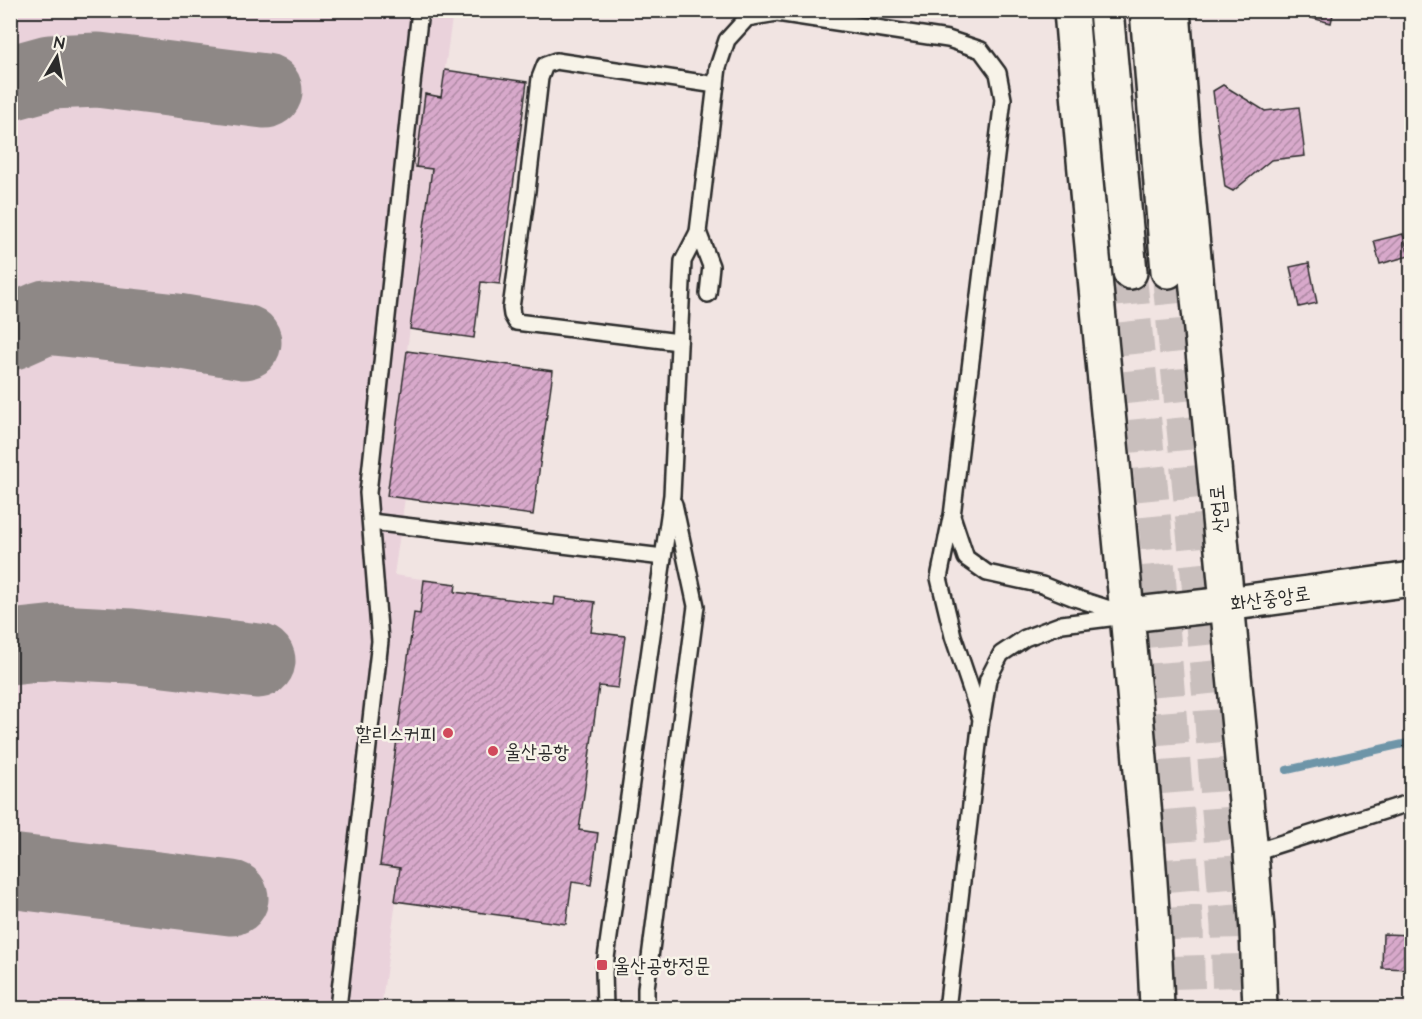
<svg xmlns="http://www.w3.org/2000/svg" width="1422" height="1019" viewBox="0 0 1422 1019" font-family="'Architects Daughter','Poor Story',sans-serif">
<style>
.built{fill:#ead2db}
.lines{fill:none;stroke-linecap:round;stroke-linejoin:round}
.stream{stroke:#6e95a8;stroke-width:8}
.taxiway{stroke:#8e8886;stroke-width:75}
.building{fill:url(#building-hatch);stroke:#2b2b2b;stroke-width:1.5}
.secondary-tunnel{stroke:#c9bfbd;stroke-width:33;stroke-dasharray:33 16;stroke-linecap:butt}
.service-casing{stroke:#2b2b2b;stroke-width:20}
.secondary-casing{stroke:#2b2b2b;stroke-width:38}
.service{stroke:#f7f3e8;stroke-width:15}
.secondary{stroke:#f7f3e8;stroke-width:33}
.poi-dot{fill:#d1495b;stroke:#f7f3e8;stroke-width:2}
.labels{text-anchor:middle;stroke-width:5;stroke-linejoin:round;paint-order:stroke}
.street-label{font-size:20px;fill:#2b2b2b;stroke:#f7f3e8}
.poi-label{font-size:20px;fill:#2b2b2b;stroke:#f7f3e8;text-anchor:start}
</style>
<defs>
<pattern id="building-hatch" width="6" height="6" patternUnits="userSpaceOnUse" patternTransform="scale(1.5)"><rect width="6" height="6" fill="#d8a9cb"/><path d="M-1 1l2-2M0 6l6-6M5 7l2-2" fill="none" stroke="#af8aa5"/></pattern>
</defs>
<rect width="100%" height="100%" fill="#f1e4e2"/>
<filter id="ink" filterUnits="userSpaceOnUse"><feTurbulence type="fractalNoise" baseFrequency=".0167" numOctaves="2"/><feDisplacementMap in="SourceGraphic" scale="12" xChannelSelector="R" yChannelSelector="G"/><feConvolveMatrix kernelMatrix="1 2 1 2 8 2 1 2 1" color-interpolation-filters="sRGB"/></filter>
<g filter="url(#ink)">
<polygon class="built" points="10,11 453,11 441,97 425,95 416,167 432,169 387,495 405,498 394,575 456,584 455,592 554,605 555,597 595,602 591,632 625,636 618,688 599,686 579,830 598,833 591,885 572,882 566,924 396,901 381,1008 11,1008"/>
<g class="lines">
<polyline class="stream" points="1287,770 1412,742"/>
<g class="taxiway">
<polyline points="10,83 50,72 98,70 265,91"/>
<polyline points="10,333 46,317 177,331 244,342"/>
<polyline points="10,647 57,642 131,646 258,661"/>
<polyline points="10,871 231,898"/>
</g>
</g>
<g class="building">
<polygon points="1294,10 1334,10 1331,23 1293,13"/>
<polygon points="445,70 527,82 500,284 481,282 474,338 410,329 432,169 416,167 425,94 441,97"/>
<polygon points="1223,85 1265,111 1299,107 1305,156 1271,160 1233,191 1225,187 1213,91"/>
<polygon points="1403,234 1409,256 1380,264 1374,241"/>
<polygon points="1309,263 1317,303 1299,307 1290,267"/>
<polygon points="407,351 553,371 533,515 387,496"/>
<polygon points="424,580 456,584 455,592 554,605 555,597 595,602 591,632 625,636 618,688 599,686 579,830 598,833 591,885 572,882 566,924 395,901 400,868 380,865 414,613 420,614"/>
<polygon points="1383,934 1412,935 1412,969 1382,968"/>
</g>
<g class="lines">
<g class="secondary-tunnel">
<polyline points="1168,271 1210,709 1227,926 1229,1008"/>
<polyline points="1130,272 1155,523 1170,713 1187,928 1189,1008"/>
</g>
<g class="service-casing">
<g id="service">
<polyline points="698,232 711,266 708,294"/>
<polyline points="679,342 516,322 512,315 511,308 527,191 540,78 545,65 556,61 716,85"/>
<polyline points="371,522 663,557"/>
<polyline points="982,717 988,679 1001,654 1025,638 1062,624 1125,616"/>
<polyline points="1251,853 1412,802"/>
<polyline points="338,1008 380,641 368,493 420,10"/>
<polyline points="605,1008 604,972 672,495 683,261 698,232 718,67 727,40 747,18 777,13 948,39 981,50 998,73 1003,99 952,516 966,558 987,573 1042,585 1072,597 1128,615"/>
<polyline points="646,1008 646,988 696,606 674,504"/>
<polyline points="944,1008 948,1001 981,719 953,636 939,578 951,518"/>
</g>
</g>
<g class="secondary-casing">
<g id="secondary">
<path d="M1071,10c18,225 43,448 62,672 10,109 20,217 24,326"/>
<polyline points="1106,10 1130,272"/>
<polyline points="1147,10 1168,271"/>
<polyline points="1173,10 1183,142 1251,853 1257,930 1260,1008"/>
<polyline points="1128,615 1227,604 1412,579"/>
</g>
</g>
<use href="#service" class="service"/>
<use href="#secondary" class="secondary"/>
</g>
</g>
<g class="poi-dot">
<circle cx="448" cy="733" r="6"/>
<circle cx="493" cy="751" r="6"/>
<rect x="596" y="959" width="12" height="12" rx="3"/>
</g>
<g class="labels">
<g class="street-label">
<text transform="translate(1218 509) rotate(-95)" y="7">산업로</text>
<text transform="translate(1270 598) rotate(-8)" y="7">화산중앙로</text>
</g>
<g class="poi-label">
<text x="436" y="740" text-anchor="end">할리스커피</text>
<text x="505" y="758">울산공항</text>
<text x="614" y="972">울산공항정문</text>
</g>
</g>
<rect width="1422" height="1019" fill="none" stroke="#f7f3e8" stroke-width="36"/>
<rect x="18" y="18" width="1386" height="983" fill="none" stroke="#2b2b2b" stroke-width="2" filter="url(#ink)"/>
<g transform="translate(57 57) rotate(10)" stroke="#f7f3e8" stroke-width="4.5" paint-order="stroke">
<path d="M0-4.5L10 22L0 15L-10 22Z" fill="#2b2b2b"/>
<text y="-9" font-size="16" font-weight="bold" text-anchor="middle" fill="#2b2b2b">N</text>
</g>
</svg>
